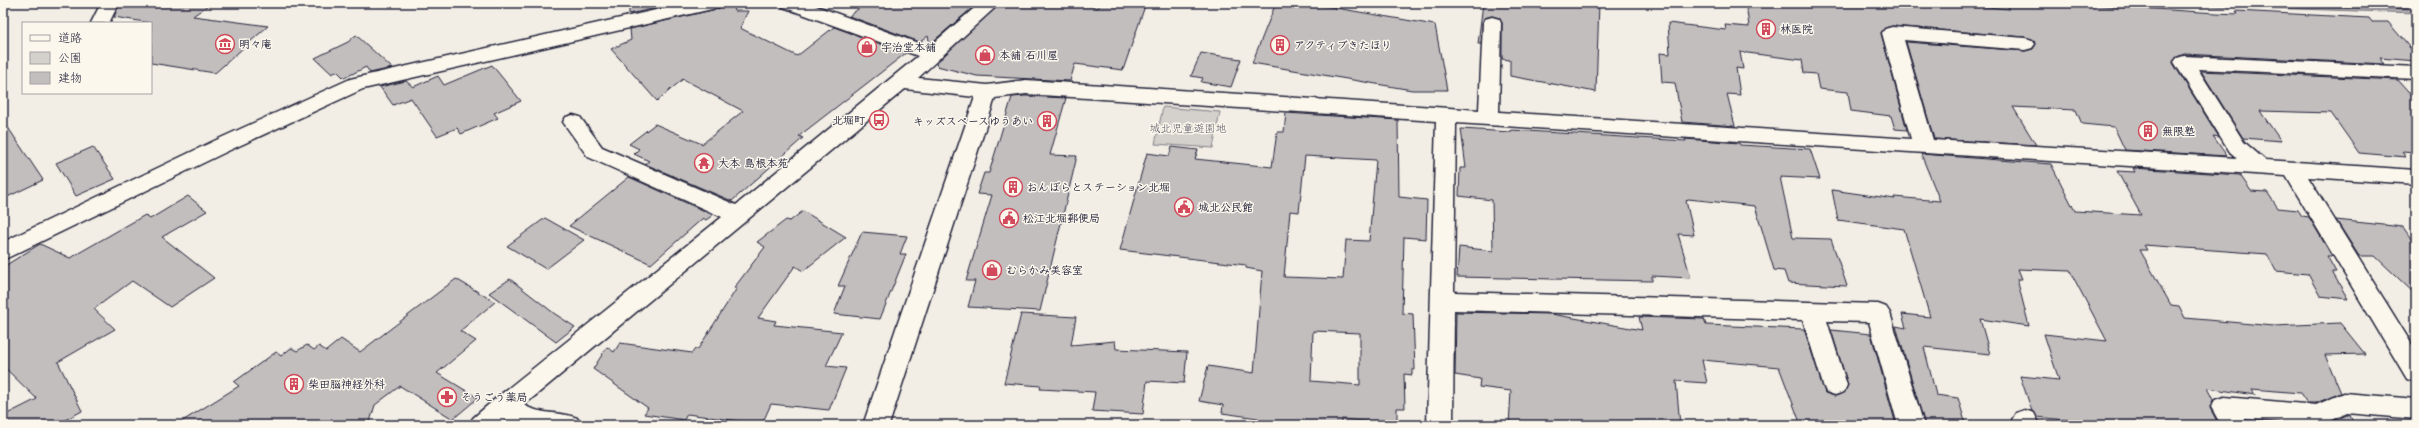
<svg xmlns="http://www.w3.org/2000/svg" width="2419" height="428" viewBox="0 0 2419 428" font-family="Kalam,'Klee One',sans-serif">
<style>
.green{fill:#d4d1cc;stroke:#7b7a84}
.water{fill:#aeabad;stroke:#76747f}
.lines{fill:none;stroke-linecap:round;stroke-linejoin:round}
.shore{stroke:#5a5969;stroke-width:1}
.building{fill:#c2bebe;stroke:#22223b;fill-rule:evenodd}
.minor-casing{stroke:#22223b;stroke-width:3}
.minor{fill:#fbf7ec;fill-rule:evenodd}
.labels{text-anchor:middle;stroke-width:3;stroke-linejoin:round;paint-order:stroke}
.poi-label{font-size:11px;font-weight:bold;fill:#22223b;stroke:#fbf7ec;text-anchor:start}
.park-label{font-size:11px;fill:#575766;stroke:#fbf7ec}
</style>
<rect width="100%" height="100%" fill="#f2eee5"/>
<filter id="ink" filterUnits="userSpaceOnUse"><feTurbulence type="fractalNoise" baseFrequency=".025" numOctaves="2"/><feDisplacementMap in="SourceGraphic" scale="8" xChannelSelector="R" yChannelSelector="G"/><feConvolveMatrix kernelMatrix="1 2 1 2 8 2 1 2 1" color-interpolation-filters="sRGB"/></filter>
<g filter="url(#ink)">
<polygon class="green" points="1163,107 1220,112 1213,148 1155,144"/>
<polygon class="water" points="2120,3 2416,4 2416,13"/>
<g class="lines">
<polyline class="shore" points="2218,3 2416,9"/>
</g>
<g class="building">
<polygon points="120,3 211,3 193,16 268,26 215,73 151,63 151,23 114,17"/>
<polygon points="639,3 680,3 629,14 629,7"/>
<polygon points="722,3 737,3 734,11 748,11 740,28 797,56 834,27 906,53 799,136 803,138 732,201 645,164 649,161 634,154 639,149 629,144 655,124 702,144 743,111 683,79 657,101 611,49 631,40 630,29 712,10 719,8"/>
<polygon points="866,3 978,3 930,44 928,36 920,42 849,16"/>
<polygon points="1001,3 1082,3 1098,8 1101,3 1146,3 1123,70 1075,64 1070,81 977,76 937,66 936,63"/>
<polygon points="1276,3 1307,3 1435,25 1447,90 1412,90 1252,63"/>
<polygon points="1483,3 1599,3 1596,92 1510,76 1510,60 1502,59 1502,23 1499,18 1492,16 1484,18 1481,44 1478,44"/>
<polygon points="1746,3 1945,3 2009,9 2007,3 2061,3 2216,13 2238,14 2236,11 2369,18 2372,22 2388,22 2416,55 2416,61 2380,58 2385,64 2184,54 2177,57 2173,63 2219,137 2213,136 2227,156 2125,150 2114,127 2082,124 2076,110 2013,107 2036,145 1934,139 1906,42 2025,51 2033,49 2036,43 2032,39 2025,37 1892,26 1885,28 1881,33 1907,130 1895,129 1891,116 1851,111 1848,92 1819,89 1816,74 1804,73 1802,60 1740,52 1743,69 1736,68 1740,95 1727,94 1735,126 1682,122 1675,83 1662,82 1660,53 1670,54 1668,23 1726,30 1725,25 1749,27"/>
<polygon points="356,35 392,68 370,73 366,67 344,78 337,71 332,74 315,58 348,42"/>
<polygon points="1201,53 1241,59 1231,87 1201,82 1203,78 1191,76"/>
<polygon points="492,65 521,101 494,113 498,118 461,134 457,128 437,136 411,98 393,105 380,87 406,81 413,87 438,76 444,85"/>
<polygon points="2201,71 2398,80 2416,100 2416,153 2402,152 2406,157 2359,153 2331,113 2260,111 2281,141 2243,138"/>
<polygon points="1026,96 1066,98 1050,155 1077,156 1040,311 968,307 975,281 966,281 992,195 977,194 984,173 989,173 1012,97"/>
<path d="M1286,113l112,7 1,77 28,3 -1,39 -22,-2 -2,76 11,1 2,56h-3v5l-8,-1 1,34h-8v16l-55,-5v6h-85l1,-7 -36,-5 1,-8 -24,-4 9,-35 46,7 8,-102 -16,-3v-3l-126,-15 27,-97 22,3 3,-9 26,3 -3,9 77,8 5,-35h7zM1305,156l71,4 -7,81 -23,-1 -3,39 -59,-2 6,-66 9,1zM1313,331l47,2v52l-49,-4z"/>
<polygon points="3,120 43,180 3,199"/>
<polygon points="1461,129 1511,132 1511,130 1686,141 1685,139 1739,143 1740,145 1810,149 1820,179 1780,177 1793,238 1831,239 1847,286 1788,283 1784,271 1774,270 1755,206 1688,199 1686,201 1694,235 1678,234 1691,278 1652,276 1652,281 1457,277 1459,247 1493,251 1492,200 1459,196 1460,168 1466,168"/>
<polygon points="93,147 115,179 76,196 56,163"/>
<polygon points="1921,154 2051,164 2075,211 2141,215 2117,171 2135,172 2133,168 2240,175 2251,191 2267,192 2278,208 2298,210 2302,216 2309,217 2332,256 2327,256 2336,272 2332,272 2348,299 2320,296 2308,274 2276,271 2267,254 2144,245 2147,250 2140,250 2171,305 2179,306 2185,318 2274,326 2340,323 2365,354 2325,355 2341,393 2316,403 2307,403 2300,393 2252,389 2255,395 2207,388 2213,400 2210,408 2219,425 2114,425 2037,417 2032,411 2020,376 2059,380 2044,334 2107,341 2070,271 2018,269 2022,279 2017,279 2029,326 1980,319 1990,354 1924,347 1936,395 1958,398 1966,425 1925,425 1896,326 1906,328 1902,314 1930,317 1904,229 1838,220 1832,190 1895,199 1894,197 1940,201"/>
<polygon points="629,177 713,215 706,220 703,218 651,264 569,226"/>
<polygon points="188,196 207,211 162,237 214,278 170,307 132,281 94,309 115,329 58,362 82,411 56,425 3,425 3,416 37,399 3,366 3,267 40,244 70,258 145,215 150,219"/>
<polygon points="803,211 846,237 803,271 795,266 758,318 776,321 774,325 842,332 826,366 846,368 829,410 771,404 762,424 687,414 684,420 644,414 648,408 593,369 607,347 614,352 620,343 692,353 695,349 698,349 737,288 734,288 765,247 757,242 786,220 790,221"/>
<polygon points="545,218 584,240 546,269 507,246"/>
<polygon points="2336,220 2403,227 2416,246 2416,295 2375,256 2359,256"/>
<polygon points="862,232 907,236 900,254 906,254 880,319 834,314 845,286 838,286"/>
<polygon points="456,279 495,302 460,331 476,341 437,373 478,398 453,419 400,386 375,405 369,425 176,425 239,386 234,382 276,352 281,356 291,348 297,351 307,345 314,350 319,346 326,351 341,339 360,352"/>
<polygon points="510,279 555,314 575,327 556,342 489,293"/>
<polygon points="1456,312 1551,314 1642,330 1639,317 1704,319 1706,325 1804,329 1825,393 1835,396 1844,393 1848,385 1831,330 1871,334 1896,425 1801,425 1779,367 1702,360 1707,383 1676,381 1680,425 1509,425 1511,391 1479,387 1480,379 1455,375"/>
<polygon points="1021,314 1076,317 1071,345 1115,341 1116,349 1187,352 1184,383 1147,381 1143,414 1092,411 1095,392 1040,389 1041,386 1004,383"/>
<polygon points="2347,415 2350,415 2354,425 2325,425"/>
</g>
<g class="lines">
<g class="minor-casing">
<g id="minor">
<polygon points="101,3 119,3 109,23 91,23"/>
<polygon points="687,3 721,3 719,7 712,9 363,89 228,151 3,260 3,242 214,141 350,79"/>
<path d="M781,3h27l121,44 51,-44h20l-82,75 69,7 39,-5 453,30 4,-87 2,-4 7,-2 7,2 2,4 -2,89 412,27 -29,-106 3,-4 7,-2 133,11 7,2 3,4 -3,4 -7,2 -121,-10 29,100 304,18 -7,-6 -56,-90 3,-4 7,-2 232,11v12l-218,-10 46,73 21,18 151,10v14l-108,-7 108,174v31l-9,-3 -121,-203 -830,-53 -2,169 424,12 8,3 4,6 34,112h-26l-29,-103 -42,-1 20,64 -3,7 -9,3 -9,-3 -3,-7 -20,-65 -349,-10 -1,115h-26l9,-304 -410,-27 -31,4 -106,327h-26l112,-328 -70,-8 -381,316c16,10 35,6 53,13l4,7h-67l-8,-5 -6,5h-31l4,-7 22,-19 227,-182 -134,-60 -25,-35 3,-5 7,-2 7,2 22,30 134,58 182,-149 -135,-49z"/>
<polygon points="2344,393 2416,399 2416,419 2347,413 2322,425 2244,419 2247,425 2221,425 2211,407 2215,400 2224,397 2316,405"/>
<polygon points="2025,410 2034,413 2040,425 2014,425 2012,420 2016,413"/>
</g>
</g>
<use href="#minor" class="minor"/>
</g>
</g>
<defs>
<g id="building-ring" transform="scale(1)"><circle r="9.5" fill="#fbf7ec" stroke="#d1495b" stroke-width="1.5"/><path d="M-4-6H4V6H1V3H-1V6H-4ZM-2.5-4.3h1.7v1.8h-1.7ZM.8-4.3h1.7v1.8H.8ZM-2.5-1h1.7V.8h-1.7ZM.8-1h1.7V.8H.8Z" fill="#d1495b"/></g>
<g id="museum-ring" transform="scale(1)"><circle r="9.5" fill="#fbf7ec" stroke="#d1495b" stroke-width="1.5"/><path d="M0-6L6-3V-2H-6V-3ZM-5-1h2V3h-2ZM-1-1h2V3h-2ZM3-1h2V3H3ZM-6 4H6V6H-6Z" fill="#d1495b"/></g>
<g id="shop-ring" transform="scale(1)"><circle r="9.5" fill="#fbf7ec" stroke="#d1495b" stroke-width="1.5"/><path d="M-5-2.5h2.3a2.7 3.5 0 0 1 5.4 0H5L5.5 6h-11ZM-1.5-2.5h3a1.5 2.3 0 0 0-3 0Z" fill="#d1495b"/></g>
<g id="bus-ring" transform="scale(1)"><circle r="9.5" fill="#fbf7ec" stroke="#d1495b" stroke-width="1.5"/><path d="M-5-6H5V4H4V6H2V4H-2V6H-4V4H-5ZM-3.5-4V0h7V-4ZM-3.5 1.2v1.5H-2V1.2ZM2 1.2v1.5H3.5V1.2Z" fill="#d1495b"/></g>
<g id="temple-ring" transform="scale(1)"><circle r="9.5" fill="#fbf7ec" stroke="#d1495b" stroke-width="1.5"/><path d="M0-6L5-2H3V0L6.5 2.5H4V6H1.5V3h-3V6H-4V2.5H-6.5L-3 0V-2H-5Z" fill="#d1495b"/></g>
<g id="civic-ring" transform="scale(1)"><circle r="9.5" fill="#fbf7ec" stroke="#d1495b" stroke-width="1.5"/><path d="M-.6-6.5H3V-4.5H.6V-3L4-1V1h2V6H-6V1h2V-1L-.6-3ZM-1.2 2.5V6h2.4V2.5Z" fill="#d1495b"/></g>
<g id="pharmacy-ring" transform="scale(1)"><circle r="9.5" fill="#fbf7ec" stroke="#d1495b" stroke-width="1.5"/><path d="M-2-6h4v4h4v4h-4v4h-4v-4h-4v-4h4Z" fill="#d1495b"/></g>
</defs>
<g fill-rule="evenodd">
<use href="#building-ring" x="1766" y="29"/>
<use href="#museum-ring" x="225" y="44"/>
<use href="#building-ring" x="1280" y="45"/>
<use href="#shop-ring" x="867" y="47"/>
<use href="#shop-ring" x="985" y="55"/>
<use href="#bus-ring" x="879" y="120"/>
<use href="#building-ring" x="1047" y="121"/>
<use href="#building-ring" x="2148" y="131"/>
<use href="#temple-ring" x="704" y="163"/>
<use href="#building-ring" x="1013" y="187"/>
<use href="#civic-ring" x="1184" y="207"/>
<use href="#civic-ring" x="1009" y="218"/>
<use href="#shop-ring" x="992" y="270"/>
<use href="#building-ring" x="294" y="384"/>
<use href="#pharmacy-ring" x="447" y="397"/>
</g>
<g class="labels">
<g class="poi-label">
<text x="1780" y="33">林医院</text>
<text x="239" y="48">明々庵</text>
<text x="1294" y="49">アクティブきたほり</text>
<text x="881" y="51">宇治堂本舗</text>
<text x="999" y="59">本舗 石川屋</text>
<text x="865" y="124" text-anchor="end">北堀町</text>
<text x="1033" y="125" text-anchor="end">キッズスペースゆうあい</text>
<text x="2162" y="135">無限塾</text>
<text x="718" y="167">大本 島根本苑</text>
<text x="1027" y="191">おんぼらとステーション北堀</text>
<text x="1198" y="211">城北公民館</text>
<text x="1023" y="222">松江北堀郵便局</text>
<text x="1006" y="274">むらかみ美容室</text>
<text x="308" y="388">柴田脳神経外科</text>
<text x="461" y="401">そうごう薬局</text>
</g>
<g class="park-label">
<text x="1188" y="132">城北児童遊園地</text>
</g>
</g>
<rect width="2419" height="428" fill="none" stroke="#fbf7ec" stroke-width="16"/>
<rect x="8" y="8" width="2403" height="412" fill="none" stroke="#22223b" stroke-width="1.5" filter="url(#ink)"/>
<rect x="22" y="22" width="130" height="72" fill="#fbf7ec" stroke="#a4a2a5"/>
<rect x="30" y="35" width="20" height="6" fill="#fbf7ec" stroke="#a4a2a5"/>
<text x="58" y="42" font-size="12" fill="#22223b">道路</text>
<rect x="30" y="52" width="20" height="12" fill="#d4d1cc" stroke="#a4a2a5"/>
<text x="58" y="62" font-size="12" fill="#22223b">公園</text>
<rect x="30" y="72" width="20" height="12" fill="#c2bebe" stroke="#a4a2a5"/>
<text x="58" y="82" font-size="12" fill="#22223b">建物</text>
</svg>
